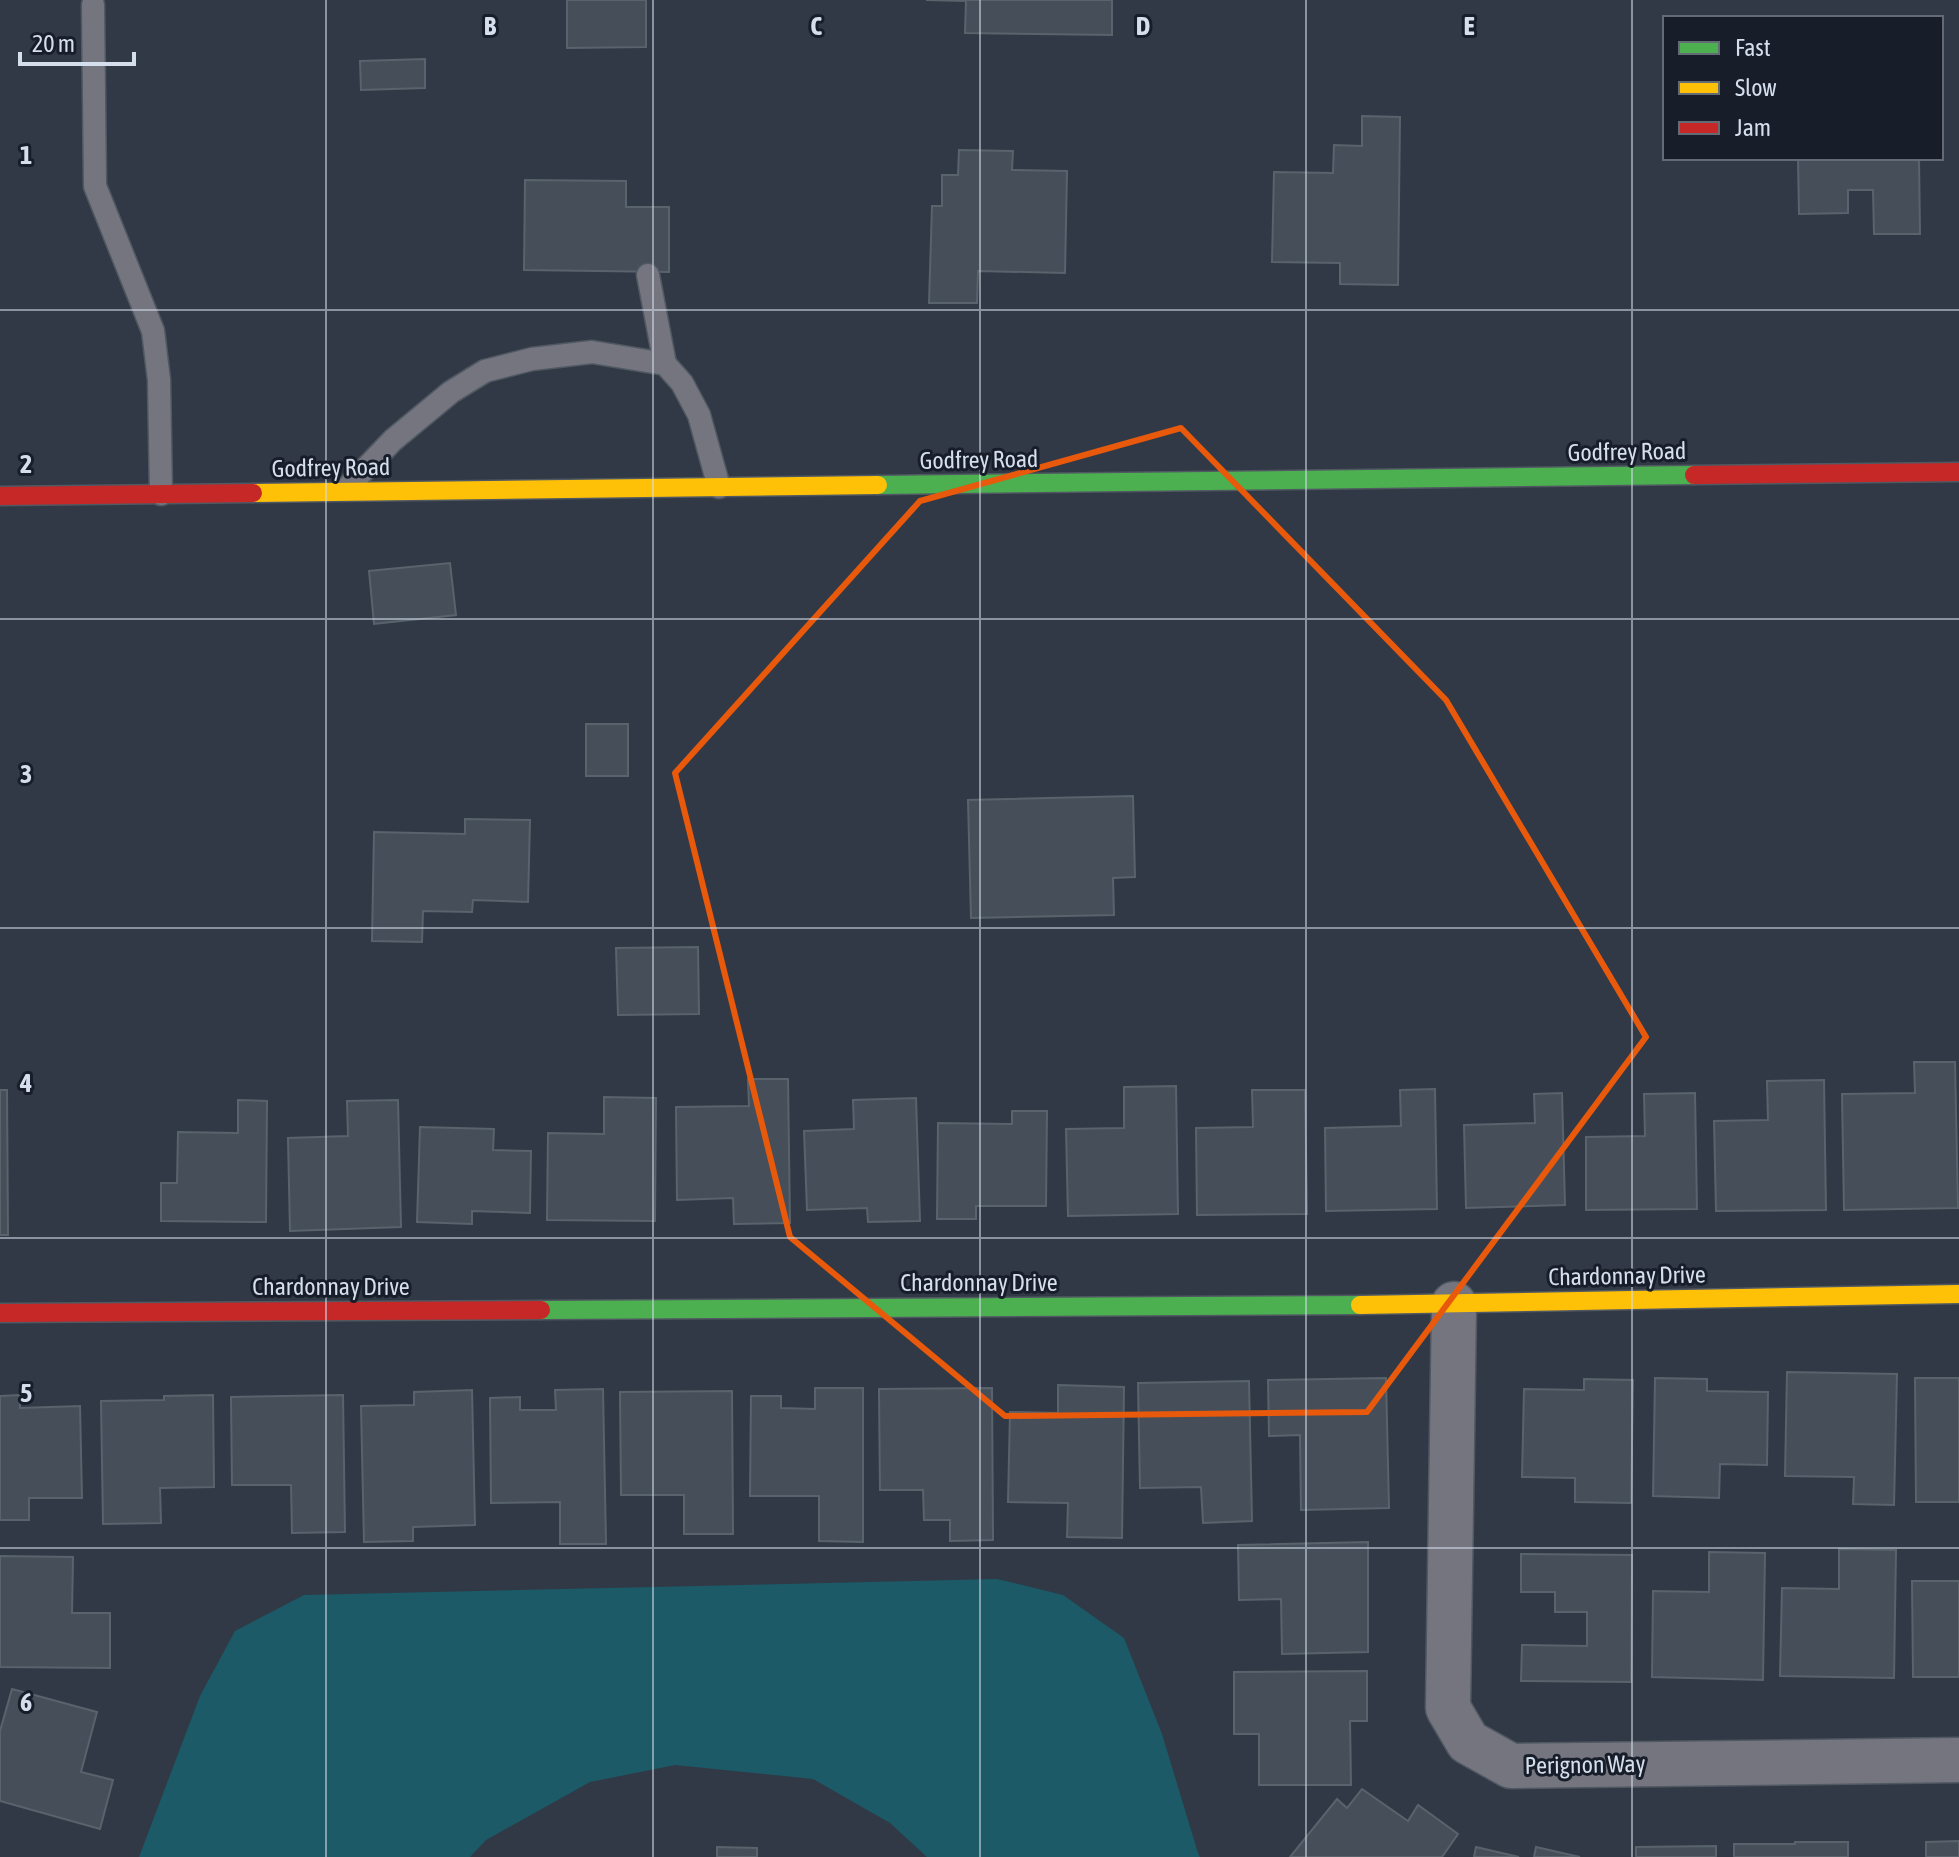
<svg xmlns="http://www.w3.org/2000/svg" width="1959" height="1857" viewBox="0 0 1959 1857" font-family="'Asap Condensed',sans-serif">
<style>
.water{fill:#1b5a66}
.building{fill:#464f59;stroke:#59636c;stroke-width:2}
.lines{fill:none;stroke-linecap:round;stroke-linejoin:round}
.lane-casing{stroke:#505862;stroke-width:25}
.street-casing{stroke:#505862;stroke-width:47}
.fast-casing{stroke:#505862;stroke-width:21}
.slow-casing{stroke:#505862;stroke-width:21}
.jam-casing{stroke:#505862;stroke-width:21}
.lane{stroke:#74757f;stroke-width:22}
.street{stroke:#74757f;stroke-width:44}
.fast{stroke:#4caf50;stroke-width:18}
.slow{stroke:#ffc107;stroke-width:18}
.jam{stroke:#c62828;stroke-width:18}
.marked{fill:none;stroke:#e8590c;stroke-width:6;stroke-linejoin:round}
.grid{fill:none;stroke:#d5deed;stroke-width:2;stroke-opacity:0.55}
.labels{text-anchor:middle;stroke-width:6;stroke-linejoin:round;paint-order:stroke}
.street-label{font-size:24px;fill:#d5deed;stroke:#181e29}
.grid-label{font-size:26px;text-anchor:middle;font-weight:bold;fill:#d5deed;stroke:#181e29;stroke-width:6;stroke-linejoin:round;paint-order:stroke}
</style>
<rect width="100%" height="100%" fill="#313946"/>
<polygon class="water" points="997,1579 1063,1595 1124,1638 1162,1734 1198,1853 1200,1857 927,1857 890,1823 813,1779 675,1765 590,1782 486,1840 470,1857 139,1857 200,1696 235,1631 304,1595"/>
<g class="building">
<polygon points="567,0 646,0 646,47 567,48"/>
<polygon points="926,0 1112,0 1112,35 965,33 966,1"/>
<polygon points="425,59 425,88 361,90 360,61"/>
<polygon points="1362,116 1400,117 1398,285 1340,284 1340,263 1272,262 1274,172 1333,173 1334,145 1362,146"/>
<polygon points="959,150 1013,151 1012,170 1067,171 1065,273 978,271 977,303 929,303 932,206 942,206 942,175 958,175"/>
<polygon points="1798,158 1919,158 1920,234 1874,234 1873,190 1848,190 1848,213 1799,214"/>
<polygon points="525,180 626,181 626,207 669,207 669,272 524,270"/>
<polygon points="450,563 456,615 374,624 369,571"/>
<rect x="586" y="724" width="42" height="52"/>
<polygon points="1133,796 1135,877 1113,878 1114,915 971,918 968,800"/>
<polygon points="465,819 530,820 528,902 473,900 472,912 423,911 422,942 372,941 374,832 465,834"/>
<polygon points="698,947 699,1014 618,1015 616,948"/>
<polygon points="1914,1062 1955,1062 1958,1208 1844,1210 1842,1094 1915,1093"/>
<polygon points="748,1079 788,1079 790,1223 734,1224 733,1198 677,1200 676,1107 749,1106"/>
<polygon points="1824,1080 1826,1210 1716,1211 1714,1121 1768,1120 1767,1081"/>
<polygon points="1176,1086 1178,1214 1068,1216 1066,1129 1124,1128 1124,1087"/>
<polygon points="1435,1089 1437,1209 1326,1211 1325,1128 1401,1126 1400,1090"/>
<polygon points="0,1090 7,1090 8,1235 0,1235"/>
<polygon points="1252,1090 1305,1090 1307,1214 1197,1215 1196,1128 1253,1127"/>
<polygon points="1562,1093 1565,1205 1466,1208 1464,1125 1535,1123 1534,1094"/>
<polygon points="1695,1093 1697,1209 1586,1210 1586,1137 1645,1136 1644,1094"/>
<polygon points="604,1097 656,1098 655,1221 547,1220 548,1133 604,1134"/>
<polygon points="916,1098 920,1221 868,1222 867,1208 807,1210 804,1131 854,1129 853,1100"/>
<polygon points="238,1100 267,1101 266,1222 161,1221 161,1183 177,1183 178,1132 238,1133"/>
<polygon points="398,1100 401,1227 290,1231 288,1138 348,1136 347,1101"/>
<polygon points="1012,1111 1047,1111 1046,1206 976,1206 976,1219 937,1219 938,1123 1012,1124"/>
<polygon points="420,1127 494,1129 493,1150 531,1151 530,1213 472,1211 472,1224 417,1222"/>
<polygon points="1787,1372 1897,1374 1894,1505 1853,1504 1854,1477 1785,1476"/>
<polygon points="1386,1378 1389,1508 1301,1510 1300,1435 1269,1436 1268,1380"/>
<polygon points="1655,1378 1707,1379 1707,1391 1768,1392 1767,1465 1720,1464 1719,1498 1653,1496"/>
<polygon points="1915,1378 1959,1378 1959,1502 1916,1502"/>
<polygon points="1584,1379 1633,1380 1631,1503 1575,1502 1575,1478 1522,1477 1524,1389 1584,1390"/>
<polygon points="1249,1381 1252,1521 1203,1523 1201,1487 1140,1488 1138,1383"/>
<polygon points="1058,1385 1124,1387 1122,1538 1067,1537 1068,1503 1008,1502 1010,1412 1058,1413"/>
<polygon points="815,1388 863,1388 863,1542 819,1541 819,1496 750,1496 751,1396 781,1396 781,1408 815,1409"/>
<polygon points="992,1388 993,1540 950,1541 950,1520 924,1520 923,1490 880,1490 879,1389"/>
<polygon points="603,1389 606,1544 560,1544 560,1502 491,1503 490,1398 520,1397 520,1410 556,1410 555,1390"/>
<polygon points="472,1390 475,1525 413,1527 413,1541 364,1542 361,1406 414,1405 414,1392"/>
<polygon points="732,1391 733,1534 684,1534 684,1495 621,1495 620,1392"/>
<polygon points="20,1395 20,1408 80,1406 82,1498 29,1498 29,1520 0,1520 0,1396"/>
<polygon points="213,1395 214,1487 160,1488 161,1523 103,1524 101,1401 164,1400 164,1396"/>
<polygon points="343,1395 345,1532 292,1533 291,1485 232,1485 231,1397"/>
<polygon points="1368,1542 1368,1652 1282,1654 1281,1599 1239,1600 1238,1545"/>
<polygon points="1839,1549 1896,1550 1894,1678 1780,1676 1782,1588 1839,1589"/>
<polygon points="1709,1552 1765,1553 1763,1680 1652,1677 1653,1591 1709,1592"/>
<polygon points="1521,1554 1632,1555 1631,1682 1521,1681 1522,1645 1587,1646 1587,1612 1555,1612 1555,1592 1521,1592"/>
<polygon points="0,1556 73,1557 72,1613 110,1613 110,1668 0,1667"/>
<polygon points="1912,1581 1959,1581 1959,1677 1913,1677"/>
<polygon points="1367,1671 1367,1721 1350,1721 1351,1785 1259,1785 1259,1734 1234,1734 1234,1672"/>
<polygon points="12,1689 97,1712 81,1772 113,1780 100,1829 0,1801 0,1731"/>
<polygon points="1362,1789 1408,1821 1418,1805 1458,1834 1442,1857 1290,1857 1337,1799 1347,1808"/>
<polygon points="1959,1841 1959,1857 1926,1857 1926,1842"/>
<polygon points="1795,1842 1848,1842 1848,1857 1734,1857 1734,1844 1795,1844"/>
<polygon points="1716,1846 1716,1857 1636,1857 1636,1847"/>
<polygon points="717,1847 757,1848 757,1857 717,1857"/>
<polygon points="1476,1847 1519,1857 1474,1857"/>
<polygon points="1536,1847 1580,1857 1534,1857"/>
</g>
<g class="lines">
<g class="lane-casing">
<g id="lane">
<polyline points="93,5 95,186 153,331 159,380 161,494"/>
<polyline points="648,275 665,364"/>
<polyline points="346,489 393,440 451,392 485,371 532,359 592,352 665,364 682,383 699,415 719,487"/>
</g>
</g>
<g class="street-casing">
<polyline id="street" points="1454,1304 1448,1708 1468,1742 1511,1766 1959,1760"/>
</g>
<g class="fast-casing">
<g id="fast">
<polyline points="878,485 1694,475"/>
<polyline points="541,1310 1360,1305"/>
</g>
</g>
<g class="slow-casing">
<g id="slow">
<polyline points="253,493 878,485"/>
<polyline points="1360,1305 1959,1294"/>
</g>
</g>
<g class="jam-casing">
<g id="jam">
<polyline points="1694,475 1959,472"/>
<polyline points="0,496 253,493"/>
<polyline points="0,1313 541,1310"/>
</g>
</g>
<use href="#lane" class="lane"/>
<use href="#street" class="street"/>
<use href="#fast" class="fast"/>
<use href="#slow" class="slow"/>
<use href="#jam" class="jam"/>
</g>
<path class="marked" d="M1181,428l265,272 200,337 -279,375 -362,4 -215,-179 -115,-464 245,-272z"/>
<path class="grid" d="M326,0v1857M653,0v1857M980,0v1857M1306,0v1857M1632,0v1857M0,310h1959M0,619h1959M0,928h1959M0,1238h1959M0,1548h1959"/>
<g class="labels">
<g class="street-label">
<text transform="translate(1627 452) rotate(-1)" y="8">Godfrey Road</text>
<text transform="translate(979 460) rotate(-1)" y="8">Godfrey Road</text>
<text transform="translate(331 468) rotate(-1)" y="8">Godfrey Road</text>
<text transform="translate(1627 1276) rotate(-1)" y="8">Chardonnay Drive</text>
<text x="979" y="1291">Chardonnay Drive</text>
<text x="331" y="1295">Chardonnay Drive</text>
<text transform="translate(1585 1765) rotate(-1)" y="8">Perignon Way</text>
</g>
</g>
<g class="grid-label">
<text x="490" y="35">B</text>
<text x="816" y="35">C</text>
<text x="1143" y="35">D</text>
<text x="1469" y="35">E</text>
<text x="26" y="164">1</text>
<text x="26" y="473">2</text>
<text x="26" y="783">3</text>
<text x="26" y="1092">4</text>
<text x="26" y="1402">5</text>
<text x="26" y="1711">6</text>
</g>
<rect x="1663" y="16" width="280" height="144" fill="#181e29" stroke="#646b77" stroke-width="2"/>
<rect x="1679" y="42" width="40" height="12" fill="#4caf50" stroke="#646b77" stroke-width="2"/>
<text x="1735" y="56" font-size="24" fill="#d5deed">Fast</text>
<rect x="1679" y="82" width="40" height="12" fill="#ffc107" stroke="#646b77" stroke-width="2"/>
<text x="1735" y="96" font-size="24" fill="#d5deed">Slow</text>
<rect x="1679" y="122" width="40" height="12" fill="#c62828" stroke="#646b77" stroke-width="2"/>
<text x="1735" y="136" font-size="24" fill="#d5deed">Jam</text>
<path d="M20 52v12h114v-12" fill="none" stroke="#d5deed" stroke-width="4"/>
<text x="32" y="52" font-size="24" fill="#d5deed" stroke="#181e29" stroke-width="6" paint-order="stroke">20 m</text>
</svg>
